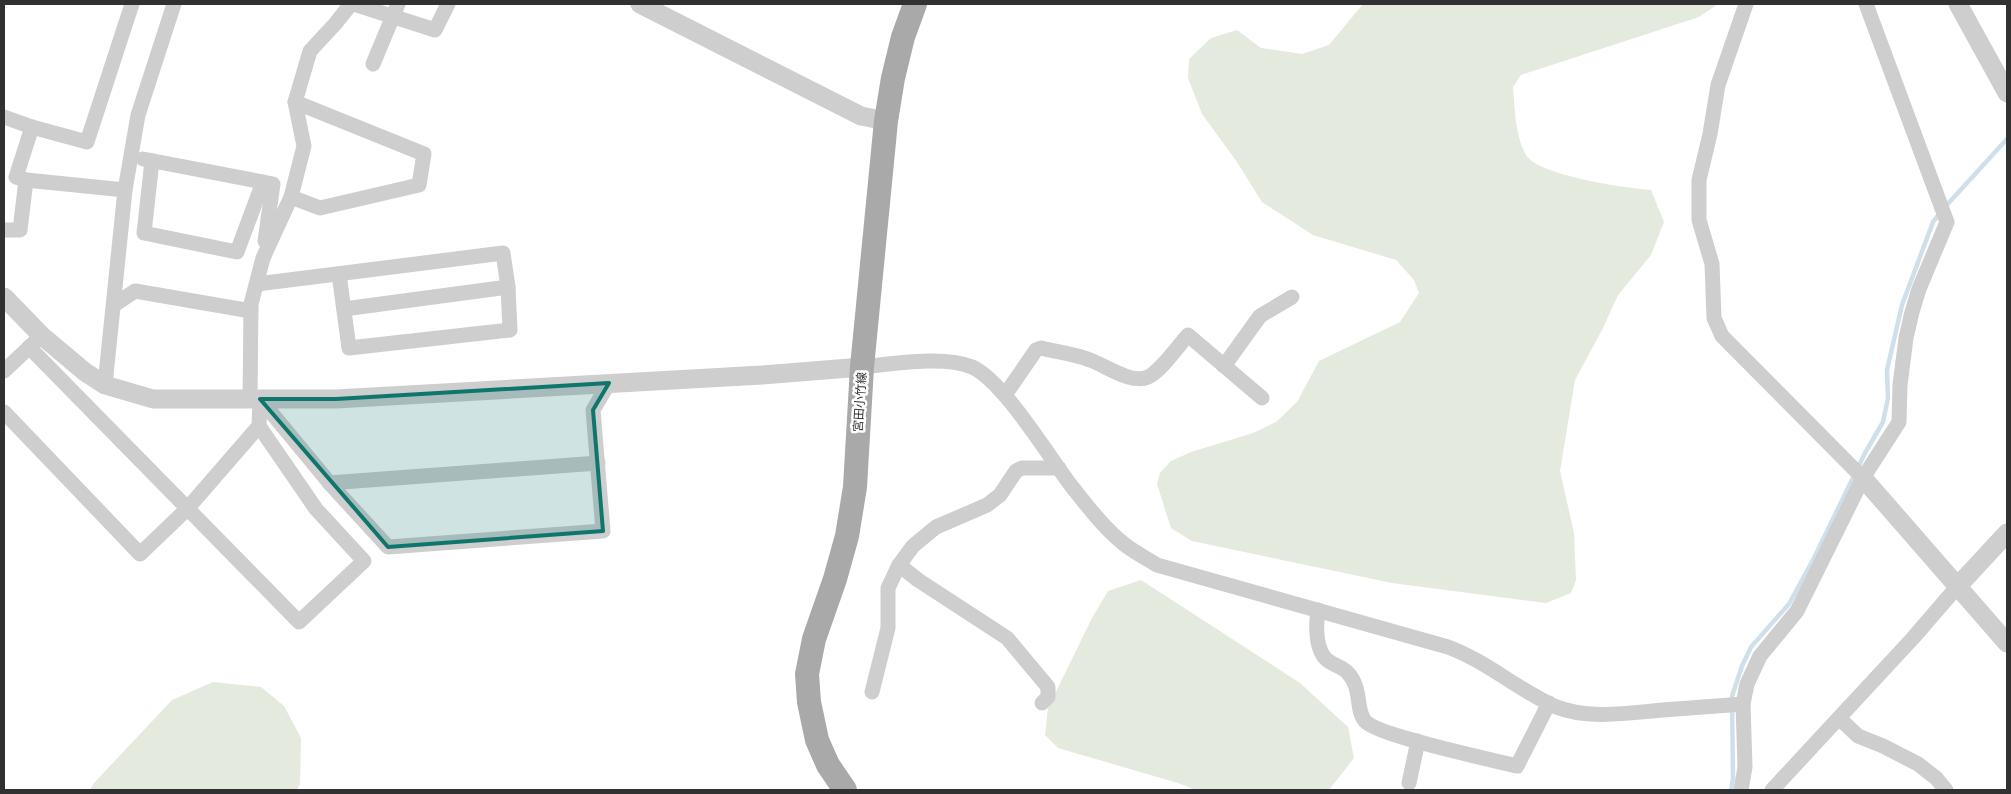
<svg xmlns="http://www.w3.org/2000/svg" width="2011" height="794" viewBox="0 0 2011 794" font-family="'Asap Condensed','Noto Sans JP',sans-serif">
<style>
.green{fill:#e4eade}
.lines{fill:none;stroke-linecap:round;stroke-linejoin:round}
.stream{stroke:#cfe0eb;stroke-width:4.5}
.minor{stroke:#cecece;stroke-width:15}
.tertiary{stroke:#cecece;stroke-width:19}
.primary{stroke:#a9a9a9;stroke-width:24}
.marked{fill:#0f766e;fill-opacity:0.2;stroke:#0f766e;stroke-width:4;stroke-linejoin:round}
.labels{text-anchor:middle;stroke-width:5;stroke-linejoin:round;paint-order:stroke}
.street-label{font-size:12px;fill:#313131;stroke:#fff}
</style>
<rect width="100%" height="100%" fill="#fff"/>
<g class="green">
<path d="M1363,4h355l-19,13 -178,58 -8,12c2,22 2,48 13,68 13,21 100,33 125,35l13,32 -13,33 -33,40 -16,35 -27,50 -15,91 14,62 2,47 -5,13 -25,10 -154,-20 -200,-42 -21,-13 -14,-44 3,-11 11,-12 20,-9 62,-19 23,-11 21,-20 22,-41 81,-39 19,-29 -5,-13 -18,-20 -83,-25 -51,-33 -25,-40 -35,-48 -14,-36 1,-19 22,-21 26,-8 24,18 41,6 27,-9z"/>
<polygon points="1141,580 1300,683 1348,727 1354,758 1329,790 1196,790 1178,783 1058,748 1045,735 1048,708 1092,618 1108,591"/>
<polygon points="213,682 261,687 284,706 301,738 300,784 297,790 90,790 94,783 172,700"/>
</g>
<g class="lines">
<g class="stream">
<polyline points="1945,207 2007,139"/>
<polyline points="1731,790 1733,778 1732,696 1742,666 1751,647 1789,604 1814,558 1865,453 1883,422 1888,398 1887,370 1902,305 1933,222 1940,213"/>
</g>
<g class="minor">
<polyline points="354,4 435,30 448,4"/>
<polyline points="1746,4 1718,85 1710,134 1699,180 1699,220 1712,264 1714,318 1722,336 1863,478"/>
<polyline points="373,64 398,4"/>
<polyline points="4,117 32,127 87,142 132,4"/>
<polyline points="143,159 273,184 265,241"/>
<polyline points="152,161 144,233 237,252 263,182"/>
<polyline points="26,180 125,190"/>
<polyline points="291,197 320,208 419,185 424,154 295,102"/>
<polyline points="4,230 20,230 26,180 16,177 32,127"/>
<polyline points="257,284 503,253 508,287 510,330 349,348 339,274"/>
<polyline points="114,305 135,291 251,311"/>
<polyline points="344,309 508,287"/>
<polyline points="29,347 299,622 364,561 316,509 259,426"/>
<polyline points="1224,366 1260,316 1292,297"/>
<path d="M862,367c30,-3 82,-12 110,0 32,14 78,92 101,121 16,20 32,41 51,56 10,8 22,14 33,21l291,82c38,14 69,42 106,59 33,14 75,7 109,4 27,-2 53,-4 80,-6"/>
<polyline points="4,371 37,340"/>
<polyline points="105,385 125,190 138,115 174,4"/>
<path d="M1005,395l31,-45 5,-2c16,4 34,6 49,12 15,5 42,25 58,17 13,-6 30,-31 40,-42l74,63"/>
<polyline points="250,399 251,304 263,258 291,197 304,146 295,102 310,51 335,24 351,4"/>
<polyline points="260,399 332,486 388,547 603,531 593,410 609,383"/>
<polyline points="4,412 140,554 187,509 259,426 260,399"/>
<polyline points="329,483 598,463"/>
<polyline points="899,565 918,580 1007,638 1048,687 1048,697 1042,703"/>
<path d="M1318,610c-2,15 -3,36 7,48 5,6 16,8 22,14 16,16 8,38 18,49 11,14 127,39 152,45l32,-63"/>
<polyline points="872,692 888,628 888,588 899,565 913,546 936,527 987,505 1000,495 1016,471 1022,468 1059,468"/>
<polyline points="1839,718 1858,736 1883,746 1918,764 1936,778 1946,790"/>
<polyline points="1409,783 1418,741"/>
<polyline points="1741,790 1745,767 1743,704 1747,684 1760,656 1797,611 1863,478 1899,422 1900,385 1906,338 1912,312 1919,289 1947,222 1866,4"/>
<polyline points="1772,790 1913,638 1957,587"/>
</g>
<g class="tertiary">
<polyline points="640,4 861,116 886,121"/>
<polyline points="1958,4 2007,93"/>
<polyline points="4,297 41,335 85,372 105,385 153,399 336,399 762,375 862,367"/>
<polyline points="1863,478 2007,643"/>
<polyline points="1957,587 2007,533"/>
</g>
<polyline class="primary" points="845,790 828,765 817,740 809,702 807,674 814,639 835,579 847,536 855,487 862,367 886,121 893,78 903,37 915,4"/>
</g>
<path class="marked" d="M609,383l-16,27 10,121 -215,16 -128,-148h76z"/>
<g class="labels">
<g class="street-label">
<text transform="translate(860 402) rotate(-86)" y="4">宮田小竹線</text>
</g>
</g>
<rect width="2011" height="794" fill="none" stroke="#313131" stroke-width="10"/>
</svg>
